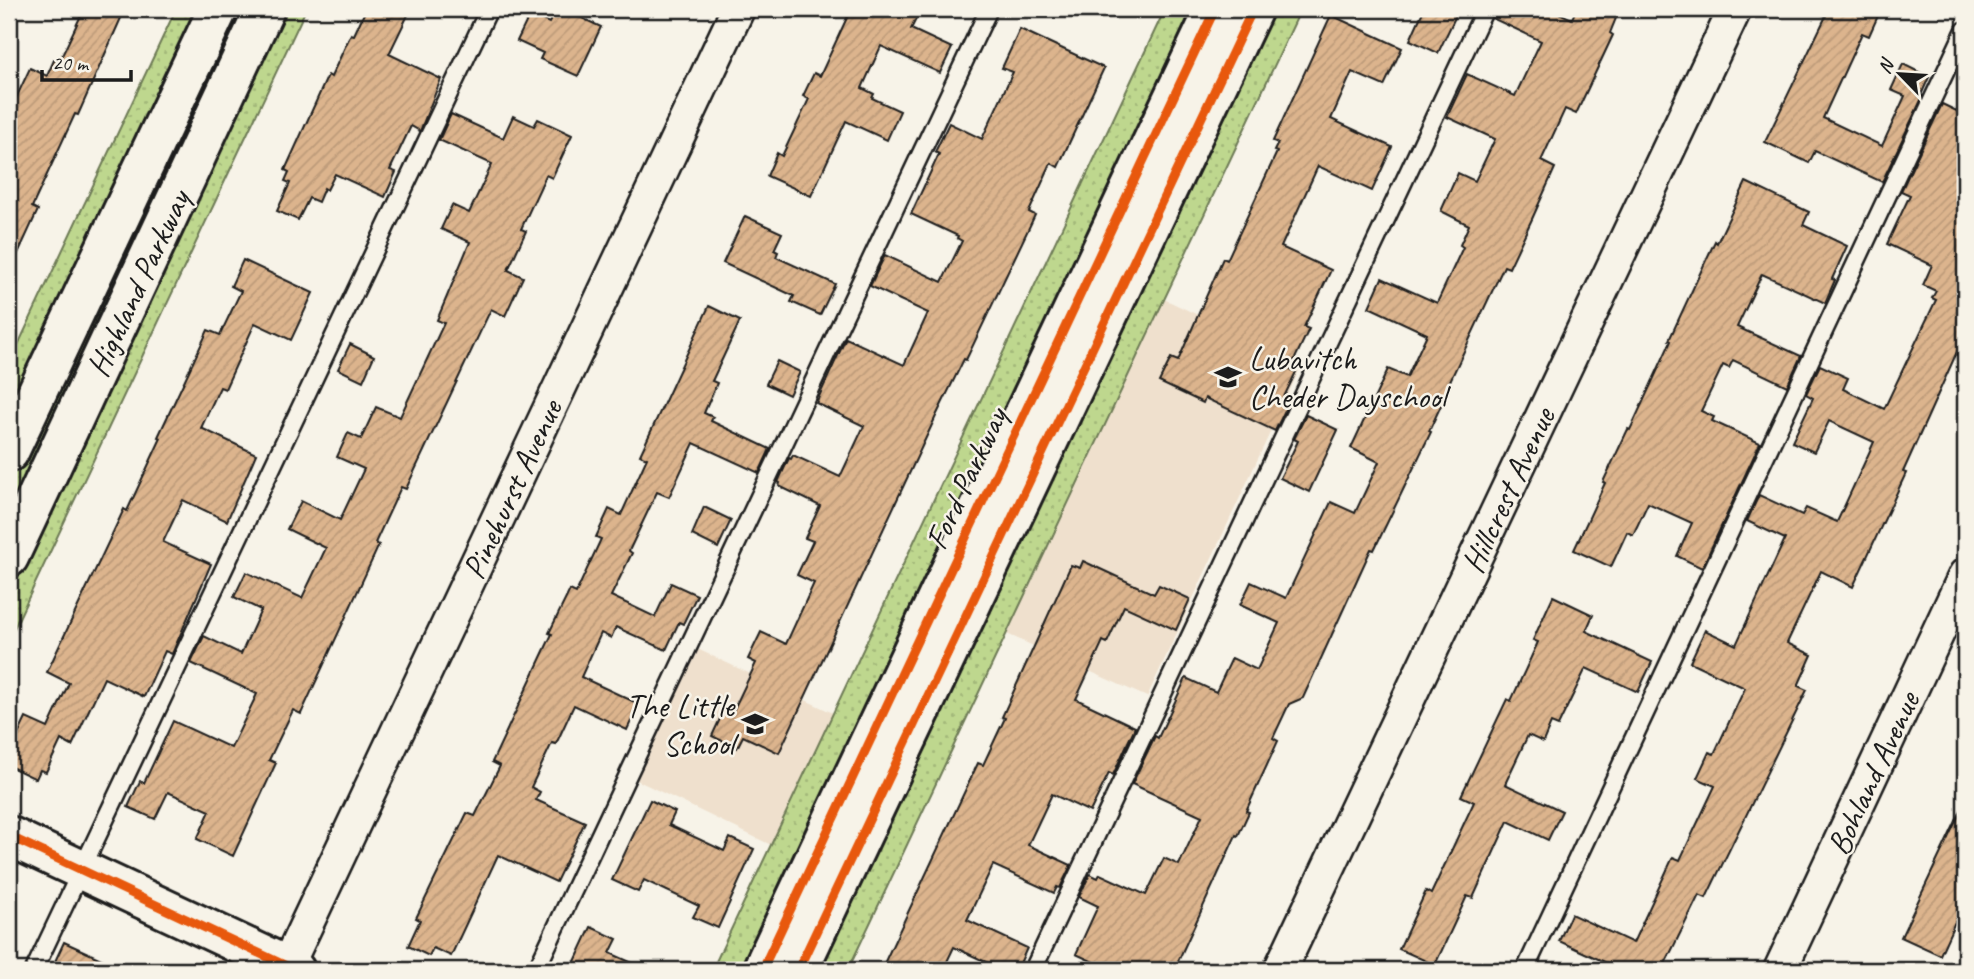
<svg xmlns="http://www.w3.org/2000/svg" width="1974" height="979" viewBox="0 0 1974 979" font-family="Caveat,sans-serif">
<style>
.built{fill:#efe0cd}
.park{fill:url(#park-dots);stroke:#6d7a55;stroke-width:2}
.building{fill:url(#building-hatch);stroke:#1c1c1c;stroke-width:2}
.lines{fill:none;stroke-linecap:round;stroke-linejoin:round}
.lane-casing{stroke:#1c1c1c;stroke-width:21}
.street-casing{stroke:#1c1c1c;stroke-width:37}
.secondary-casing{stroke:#1c1c1c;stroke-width:44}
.primary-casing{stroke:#1c1c1c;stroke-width:44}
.lane{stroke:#f7f3e8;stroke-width:16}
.street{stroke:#f7f3e8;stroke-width:32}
.secondary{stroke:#f7f3e8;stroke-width:38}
.primary{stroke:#f7f3e8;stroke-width:38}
.cycleway-casing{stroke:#f7f3e8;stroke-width:13}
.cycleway{stroke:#e8590c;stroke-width:9}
.labels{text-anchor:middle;stroke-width:5;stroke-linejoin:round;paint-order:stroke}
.street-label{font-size:33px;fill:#1c1c1c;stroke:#f7f3e8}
.poi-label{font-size:33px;fill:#1c1c1c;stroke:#f7f3e8;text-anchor:start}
</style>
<defs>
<pattern id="park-dots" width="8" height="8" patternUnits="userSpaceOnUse" patternTransform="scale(1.75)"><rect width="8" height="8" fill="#bed78e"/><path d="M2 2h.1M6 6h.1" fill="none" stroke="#a3b87a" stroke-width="1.8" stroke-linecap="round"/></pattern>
<pattern id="building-hatch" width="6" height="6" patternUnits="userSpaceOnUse" patternTransform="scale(1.75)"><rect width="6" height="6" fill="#dcb48d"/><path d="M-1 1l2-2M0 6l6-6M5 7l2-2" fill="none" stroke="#bc9a79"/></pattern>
</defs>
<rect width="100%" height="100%" fill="#f7f3e8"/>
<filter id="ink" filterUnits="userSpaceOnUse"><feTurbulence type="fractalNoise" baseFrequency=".0143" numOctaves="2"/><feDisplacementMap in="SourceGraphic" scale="14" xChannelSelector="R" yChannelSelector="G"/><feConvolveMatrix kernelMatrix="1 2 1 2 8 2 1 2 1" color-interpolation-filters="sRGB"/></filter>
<g filter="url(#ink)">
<g class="built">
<polygon points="1164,299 1302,364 1147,697 1007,634"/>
<polygon points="689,645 833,713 771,845 626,775"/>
</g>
<g class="park">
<polygon points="176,9 306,9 9,639 9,364"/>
<polygon points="1165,9 1301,9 848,970 712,970"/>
</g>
<g class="building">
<polygon points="84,9 125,9 78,115 75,114 32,207 38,210 9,273 9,113 30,68 47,76 54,60 59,62"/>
<polygon points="366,9 394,9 408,15 389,54 441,79 420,131 411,126 390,170 396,172 385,197 335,174 327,190 324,188 318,202 309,198 298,220 277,211 290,183 285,181 289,172 285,170 328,75 331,77 351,34 354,35"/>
<polygon points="556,9 563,9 601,27 578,76 540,59 543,53 517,41 530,14 549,23"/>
<polygon points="851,9 921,9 911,29 952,48 940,73 881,46 862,88 874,94 872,98 900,111 887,140 846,121 811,196 767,176 777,153 782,156 809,99 803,96 814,73 820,76"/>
<polygon points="1424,9 1459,9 1438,53 1410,40"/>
<polygon points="1495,9 1550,9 1572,19 1576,9 1596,9 1616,18 1610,33 1613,35 1576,114 1565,109 1541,161 1555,168 1532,219 1509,268 1504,266 1449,383 1451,384 1429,431 1431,432 1374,550 1371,549 1303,698 1289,704 1273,738 1278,741 1246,811 1249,812 1238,836 1236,835 1174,970 1111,970 1076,954 1098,906 1079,897 1090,874 1098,878 1100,874 1146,895 1164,858 1179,865 1202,816 1132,784 1155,736 1158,738 1186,678 1216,692 1232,658 1257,670 1279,623 1240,605 1251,582 1286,598 1331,502 1355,513 1379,462 1351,448 1388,369 1407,377 1427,334 1369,307 1382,278 1437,303 1463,247 1460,245 1469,225 1441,211 1458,173 1475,181 1495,139 1447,117 1467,74 1515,96 1541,41 1492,18"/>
<polygon points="1809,9 1881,9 1869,36 1862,33 1823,118 1882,146 1905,96 1891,90 1903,64 1929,77 1921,95 1923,96 1882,182 1815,151 1809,163 1765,142 1826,16"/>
<polygon points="1331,15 1402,48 1384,86 1352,72 1331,119 1392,147 1372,191 1318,166 1281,247 1331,270 1304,327 1309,329 1290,369 1296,372 1281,403 1287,406 1275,431 1205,398 1203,403 1159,382 1171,358 1178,361 1223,258 1227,260 1277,152 1274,151 1278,143 1273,141"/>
<polygon points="1020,29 1104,68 1058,167 1051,163 1029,212 1035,215 966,360 964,359 937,414 779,753 743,736 737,748 712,736 725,708 733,711 756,663 748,659 761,632 786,644 814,583 797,575 813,541 805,538 820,506 779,486 780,483 778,482 789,458 791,459 793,455 840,477 864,426 816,403 846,338 904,365 928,313 870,286 885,255 942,282 962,241 957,238 958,236 911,214 939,154 935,152 949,123 982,139 1013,72 1002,68"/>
<polygon points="1942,104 1965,115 1965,334 1903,472 1906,473 1853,587 1821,571 1787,643 1812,655 1798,686 1807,690 1706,898 1699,895 1662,970 1622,970 1559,941 1571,914 1633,943 1673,857 1680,860 1715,786 1697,778 1709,752 1714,754 1745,688 1690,662 1705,630 1736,645 1785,539 1747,521 1759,495 1802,515 1806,508 1837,522 1874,442 1829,421 1814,452 1792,442 1813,398 1806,394 1820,365 1848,378 1843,389 1884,409 1936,300 1932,298 1936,291 1923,285 1932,265 1887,244 1910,195 1901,191"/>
<polygon points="451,114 503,138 513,116 534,126 538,119 572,135 552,178 546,175 521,229 526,231 508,270 523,277 505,316 491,309 406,489 401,487 375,543 379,545 301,714 293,710 269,760 276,763 233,856 197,839 210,811 168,792 155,819 128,807 140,781 144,783 173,721 231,748 257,694 191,663 204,636 241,654 261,610 234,597 246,572 302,598 326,548 287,529 301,501 340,520 364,469 337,457 348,433 361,439 376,407 400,417 444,323 437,320 470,242 441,229 452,205 469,213 492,164 439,140"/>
<polygon points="1746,182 1809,212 1803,225 1847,246 1832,279 1835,280 1825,303 1762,274 1737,327 1801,356 1787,386 1733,360 1729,368 1723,365 1701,411 1714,417 1712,421 1760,443 1702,568 1677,556 1692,523 1648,503 1633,535 1627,532 1611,567 1574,550 1605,483 1603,482 1628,429 1630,430 1671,341 1669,340 1715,241 1717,243"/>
<polygon points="745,216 782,233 774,250 778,252 776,257 835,284 820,315 791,302 794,296 723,263"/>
<polygon points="243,260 313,293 291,340 255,323 225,389 220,387 201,428 256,454 227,521 183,500 163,542 211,564 172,654 165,651 144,697 104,678 72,746 61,740 46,772 40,770 36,779 9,766 9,754 26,718 48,728 69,683 47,672 124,509 127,511 161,438 158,437 208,330 220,335 241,291 231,286"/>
<polygon points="709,306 740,321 712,381 717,383 704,413 713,417 711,421 770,449 759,473 694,443 669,497 657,492 629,551 632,553 611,596 655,617 671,583 697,595 683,624 679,622 666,650 616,627 611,638 601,633 581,677 639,704 627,730 574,705 556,744 552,743 531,787 540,792 536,800 585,822 556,882 498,855 451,956 433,948 429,956 408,946 420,920 416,918 467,813 475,816 500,766 492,762 552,634 549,633 570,590 576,593 601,539 596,537 609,509 621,515 647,458 640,455"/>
<polygon points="350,344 374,356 363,381 338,369"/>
<polygon points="777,361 800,372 789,395 766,384"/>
<polygon points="1306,415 1338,430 1309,492 1280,478 1298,441 1294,439"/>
<polygon points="704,507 731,520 718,548 692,535"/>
<polygon points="1083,561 1154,594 1159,585 1190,599 1176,630 1124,606 1107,643 1103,641 1076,699 1135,727 1113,775 1109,773 1090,812 1052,794 1028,845 1071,865 1060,888 1057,887 1054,893 993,865 967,920 1027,948 1017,970 1003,970 954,947 943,970 881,970 978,763 983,765 1005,718 1002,717 1071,565 1080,568"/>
<polygon points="1553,596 1593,615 1586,631 1652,662 1638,692 1586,668 1558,726 1551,723 1543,742 1528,735 1505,784 1562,811 1548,840 1508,821 1473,898 1467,896 1435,965 1399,949 1426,891 1431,894 1474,802 1461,796 1507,699 1511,701 1538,642 1533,640"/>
<polygon points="650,800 675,812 669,825 724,851 730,838 754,849 718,928 693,917 699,906 644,880 638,892 612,880"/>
<polygon points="1965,802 1965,900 1940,955 1901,937"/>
<polygon points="591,927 617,939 610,953 648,970 571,970"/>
<polygon points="64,942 125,970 51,970"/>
</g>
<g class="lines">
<g class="lane-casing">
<g id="lane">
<polyline points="34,970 489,9"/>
<polyline points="536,970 989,9"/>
<polyline points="1033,970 1485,9"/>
<polyline points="1525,970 1965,30"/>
</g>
</g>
<g class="street-casing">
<g id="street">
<polyline points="285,970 738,9"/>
<polyline points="1280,970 1735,9"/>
<polyline points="1780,970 1965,575"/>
</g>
</g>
<g class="secondary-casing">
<g id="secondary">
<polyline points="9,452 218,9"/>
<polyline points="9,557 265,9"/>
<polyline points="9,836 295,970"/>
</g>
</g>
<g class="primary-casing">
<g id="primary">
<polyline points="762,970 1215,9"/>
<polyline points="798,970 1253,9"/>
</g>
</g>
<use href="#lane" class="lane"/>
<use href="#street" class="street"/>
<use href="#secondary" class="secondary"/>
<use href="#primary" class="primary"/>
<g class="cycleway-casing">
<g id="cycleway">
<polyline points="9,836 295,970"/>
<polyline points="762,970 1215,9"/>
<polyline points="798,970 1253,9"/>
</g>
</g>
<use href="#cycleway" class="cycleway"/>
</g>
</g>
<defs>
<g id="school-bare" transform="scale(2.1)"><path d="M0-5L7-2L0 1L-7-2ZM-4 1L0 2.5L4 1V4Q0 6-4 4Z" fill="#1c1c1c" stroke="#f7f3e8" stroke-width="2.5" paint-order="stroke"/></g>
</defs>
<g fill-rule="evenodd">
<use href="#school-bare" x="1228" y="377"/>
<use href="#school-bare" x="755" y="724"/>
</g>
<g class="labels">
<g class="street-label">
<text transform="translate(137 283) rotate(-65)" y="12">Highland Parkway</text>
<text transform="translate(965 478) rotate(-65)" y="12">Ford Parkway</text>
<text transform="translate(511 489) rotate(-65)" y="12">Pinehurst Avenue</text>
<text transform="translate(1507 490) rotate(-65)" y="12">Hillcrest Avenue</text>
<text transform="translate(1872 773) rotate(-65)" y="12">Bohland Avenue</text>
</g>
<g class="poi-label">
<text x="1249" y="370">Lubavitch<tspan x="1249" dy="38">Cheder Dayschool</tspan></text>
<text x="734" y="717" text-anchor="end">The Little<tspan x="734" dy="38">School</tspan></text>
</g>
</g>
<rect width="1974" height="979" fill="none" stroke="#f7f3e8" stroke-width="35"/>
<rect x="18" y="18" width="1939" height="944" fill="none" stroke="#1c1c1c" stroke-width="2.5" filter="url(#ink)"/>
<g transform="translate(1900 74) rotate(295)" stroke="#f7f3e8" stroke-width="5" paint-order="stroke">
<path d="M0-5L12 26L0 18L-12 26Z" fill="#1c1c1c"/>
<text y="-10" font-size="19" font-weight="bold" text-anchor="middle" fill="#1c1c1c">N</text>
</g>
<path d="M42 70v10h89v-10" fill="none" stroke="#1c1c1c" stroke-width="3.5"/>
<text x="52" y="70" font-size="21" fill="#1c1c1c" stroke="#f7f3e8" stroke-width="5" paint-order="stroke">20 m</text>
</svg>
